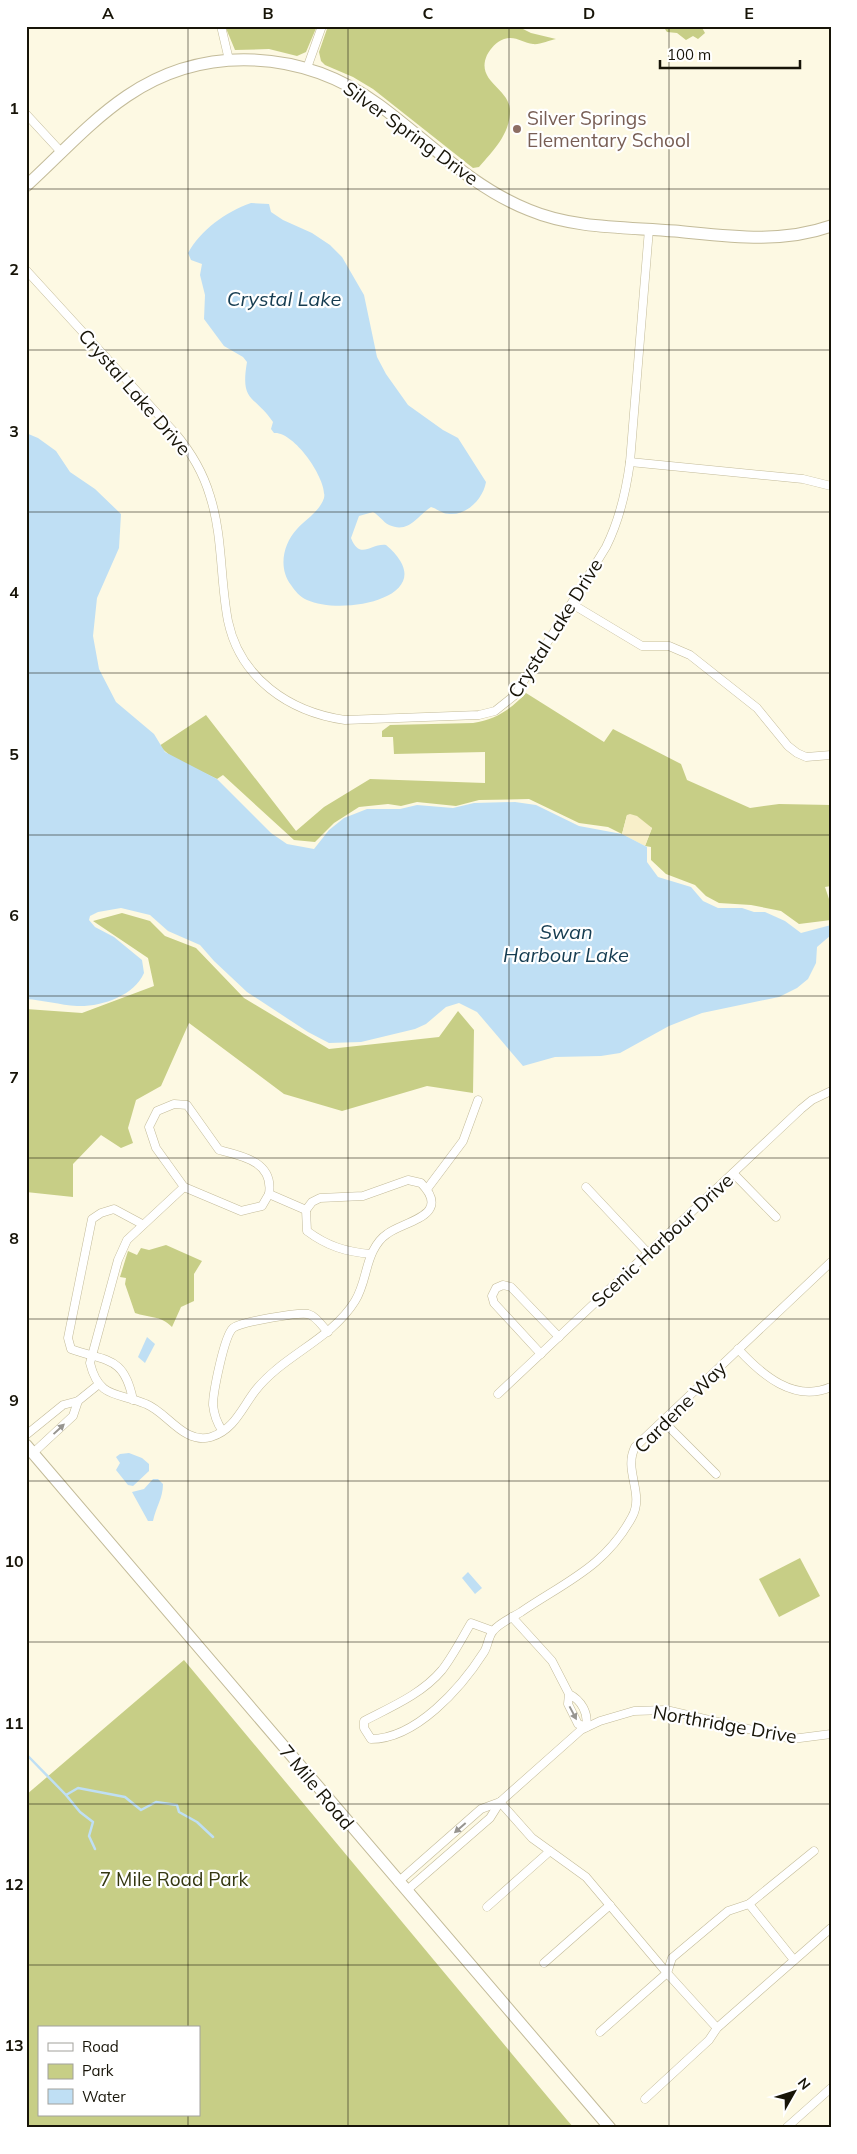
<svg xmlns="http://www.w3.org/2000/svg" width="857" height="2154" viewBox="0 0 857 2154" font-family="Mulish,sans-serif">
<style>
.green{fill:#c7ce86;fill-rule:evenodd}
.sand{fill:#f8efc9}
.water{fill:#bfdff4}
.lines{fill:none;stroke-linecap:round;stroke-linejoin:round}
.stream{stroke:#bfdff4;stroke-width:2.5}
.street-casing{stroke:#c3bb99;stroke-width:9}
.secondary-casing{stroke:#c3bb99;stroke-width:13}
.street{stroke:#fff;stroke-width:8}
.secondary{stroke:#fff;stroke-width:11}
.oneway{fill:#979590}
.grid{fill:none;stroke:#171408;stroke-width:1;stroke-opacity:0.55}
.education-dot{fill:#8d6e63;stroke:#fff;stroke-width:2}
.labels{text-anchor:middle;stroke-width:4.5;stroke-linejoin:round;paint-order:stroke}
.education-label{font-size:19px;fill:#785e54;stroke:#fff;text-anchor:start}
.street-label{font-size:19px;fill:#171408;stroke:#fff}
.park-label{font-size:19px;fill:#343711;stroke:#fff}
.water-label{font-size:20px;font-style:italic;fill:#153c51;stroke:#fff}
.neatline{fill:none;stroke:#171408;stroke-width:2}
.grid-label{font-size:16px;text-anchor:middle;font-weight:bold;fill:#171408}
</style>
<rect width="100%" height="100%" fill="#fdf9e3"/>
<g class="green">
<polygon points="225,26 317,26 306,52 297,56 269,49 235,50"/>
<path d="M328,26h189l14,7 25,6c-6,1 -17,6 -23,5 -10,-1 -18,-9 -29,-5 -8,3 -13,9 -17,16 -12,27 23,33 23,56 0,23 -17,40 -31,56l-6,1 -100,-79 -20,-12 -28,-12 -4,-4 -2,-9z"/>
<polygon points="663,26 701,26 705,33 698,39 693,36 686,40 677,33 667,32"/>
<path d="M526,693l78,49 9,-13 68,35 6,16 63,28 29,-4 52,1v81l-6,1 6,18v15l-32,4 -18,-13 -30,-6 -32,-2 -13,-7 -11,-11 -29,-11 -15,-14v-13l-6,-1 7,-18 -25,-13 -5,19 -14,-7 -29,-4 -50,-24 -50,1 -23,6 -39,-4 -16,4 -13,-2 -29,3 -25,16 -19,19 -21,-2 -71,-65 -6,4 -44,-21 -14,-12 47,-31 90,116 28,-24 46,-28 115,4v-31l-91,2 -1,-17h-11v-6l8,-6 83,-2c23,-4 37,-13 53,-30z"/>
<polygon points="122,913 150,921 165,936 196,948 244,998 329,1049 439,1037 458,1011 474,1030 473,1093 427,1086 342,1111 284,1094 189,1023 161,1086 136,1100 128,1128 133,1143 121,1148 101,1135 73,1164 73,1197 26,1192 26,1009 82,1013 154,986 148,958 93,921"/>
<path d="M166,1245l36,16 -8,13v27l-13,6 -9,20c-11,-12 -24,-9 -37,-14l-10,-29 1,-6 -6,-1 8,-26 9,4 4,-7 8,2z"/>
<polygon points="800,1558 820,1596 779,1617 759,1579"/>
<path d="M184,1660l383,460 7,8h-548v-333zM39,2028h160v87h-160z"/>
</g>
<polygon class="sand" points="630,814 637,816 652,828 645,846 622,834 627,815"/>
<g class="water">
<path d="M251,203l18,1 2,8 12,8 29,13 18,12 12,12 22,38 13,62 9,17 22,31 35,25 15,8 28,44c-3,17 -19,33 -36,32 -8,0 -12,-5 -19,-7 -14,9 -22,27 -42,18 -6,-3 -10,-10 -16,-13l-14,4 -8,22c9,23 20,5 35,7 60,51 -42,72 -79,55 -7,-3 -12,-9 -16,-15 -13,-17 -8,-41 6,-56 9,-10 23,-18 27,-31 4,-18 -30,-67 -50,-65l-3,-4 2,-7c-19,-28 -33,-19 -26,-60l-4,-5 -19,-11 -20,-27 1,-24 -5,-20 2,-11 -11,-4 -3,-7c13,-23 37,-41 63,-50z"/>
<path d="M26,433l12,5 18,13 14,21 25,17 26,25 -2,34 -22,50 -4,38 6,33 17,33 38,32 11,18 52,27 54,54 16,11 27,5 15,-19 15,-12 23,-9h33l17,-4 36,3 21,-5 41,-1 21,3 43,21 43,8 25,13v15l11,15 33,10 12,14 15,7h24l12,4h11l20,9 16,12 30,-8v10l-14,12 -1,16 -8,16 -11,9 -18,9 -77,16 -33,13 -49,27 -19,3 -46,1 -32,9 -46,-54 -18,-9 -13,4 -20,17 -11,5 -54,13 -32,1 -21,-11 -61,-40 -33,-31 -14,-16 -32,-14 -18,-16 -29,-7 -23,4 -8,4 -1,4 6,7 19,10 28,23 2,13c-10,23 -43,34 -67,33 -17,-1 -34,-6 -51,-7z"/>
<polygon points="147,1337 155,1344 145,1363 138,1357"/>
<polygon points="129,1453 142,1458 149,1464 149,1471 133,1486 128,1485 116,1470 120,1463 116,1457 120,1454"/>
<path d="M153,1479h5l5,5c0,14 -7,23 -10,37h-5l-16,-29 12,-3z"/>
<polygon points="468,1572 482,1588 475,1594 462,1578"/>
</g>
<g class="lines">
<g class="stream">
<polyline points="26,1754 66,1795 78,1788 125,1797 141,1810 156,1802 177,1805 179,1812 197,1822 213,1837"/>
<polyline points="66,1795 80,1812 93,1822 89,1836 95,1849"/>
</g>
<g class="street-casing">
<g id="street">
<polyline points="221,26 229,60"/>
<polyline points="307,68 322,26"/>
<polyline points="26,114 62,153"/>
<path d="M26,270l149,163c16,19 28,39 35,63 13,40 10,84 18,125 12,57 61,91 117,99l134,-5 16,-4 20,-16 91,-148c14,-28 20,-55 24,-85l19,-233"/>
<polyline points="630,462 803,479 831,486"/>
<polyline points="572,604 642,646 669,646 690,655 757,708 788,746 797,753 806,757 831,755"/>
<polyline points="733,1173 776,1217"/>
<path d="M184,1187l-57,53 -9,20 -28,103c9,37 29,29 56,41 21,8 38,41 65,33 23,-7 31,-29 44,-46 28,-36 76,-51 100,-90 10,-16 10,-34 18,-50 3,-6 8,-13 14,-17 17,-13 66,-18 34,-51l-13,-3 -45,16 -43,2 -8,4 -6,8"/>
<path d="M184,1187l-28,-39 -7,-21 8,-16 17,-7 13,1 32,45c24,6 55,12 50,44l37,16"/>
<polyline points="184,1187 241,1211 262,1206 269,1194"/>
<polyline points="586,1187 648,1253"/>
<polyline points="427,1189 463,1141 478,1100"/>
<path d="M306,1210l1,21c20,15 39,21 64,23"/>
<path d="M738,1349c24,26 56,54 93,38"/>
<polyline points="541,1354 494,1303 492,1296 496,1288 503,1285 511,1287 559,1337"/>
<polyline points="498,1394 801,1109 812,1100 831,1091"/>
<path d="M133,1400c-9,-45 -27,-38 -62,-51l-3,-11 24,-119 9,-6 13,-4 28,15"/>
<polyline points="663,1421 716,1474"/>
<path d="M222,1430c-5,-7 -8,-16 -9,-25 0,-12 11,-69 20,-77 8,-6 65,-16 75,-14 8,2 14,12 20,18"/>
<polyline points="26,1435 63,1405 78,1401 99,1384"/>
<polyline points="33,1453 73,1416 78,1401"/>
<path d="M512,1617l40,44 17,33 -1,10 10,20 8,3c3,-14 -5,-27 -17,-33"/>
<path d="M493,1631l-22,-8c-9,15 -18,33 -29,47 -20,24 -51,37 -78,51v7l7,11c45,0 90,-51 113,-87 4,-6 4,-15 9,-21 6,-8 20,-14 28,-19 44,-30 84,-45 111,-95 13,-24 -9,-46 3,-70l196,-185"/>
<polyline points="500,1802 532,1838 586,1877 667,1973 717,2028"/>
<polyline points="398,1882 481,1809 500,1802"/>
<polyline points="406,1891 490,1818 500,1802 581,1730 600,1721 634,1711 666,1710 792,1739 831,1734"/>
<polyline points="749,1904 794,1960"/>
<polyline points="487,1907 550,1851"/>
<polyline points="544,1963 610,1905"/>
<polyline points="600,2032 667,1973 672,1958 728,1911 749,1904 814,1851"/>
<polyline points="645,2099 709,2040 717,2028 831,1928"/>
<polyline points="786,2128 831,2088"/>
</g>
</g>
<g class="secondary-casing">
<g id="secondary">
<path d="M26,186c33,-30 64,-65 101,-90 78,-53 177,-46 252,9 49,36 92,82 150,105 45,19 98,17 146,21 53,5 105,13 156,-5"/>
<polyline points="26,1445 610,2128"/>
</g>
</g>
<use href="#street" class="street"/>
<use href="#secondary" class="secondary"/>
</g>
<defs><path id="oneway-solid" d="M-6-.8H1V-3.2L6.5 0L1 3.2V.8H-6Z" transform="scale(1.25)"/></defs>
<g class="oneway">
<use href="#oneway-solid" transform="translate(59 1429) rotate(-43)"/>
<use href="#oneway-solid" transform="translate(573 1713) rotate(62)"/>
<use href="#oneway-solid" transform="translate(460 1828) rotate(139)"/>
</g>
<path class="grid" d="M188,26v2002M348,26v2102M509,26v2102M669,26v2102M26,189h805M26,350h805M26,512h805M26,673h805M26,835h805M26,996h805M26,1158h805M26,1319h805M26,1481h805M26,1642h805M26,1804h805M26,1965h805M188,2115v13"/>
<circle class="education-dot" cx="517" cy="129" r="5"/>
<g class="labels">
<g class="education-label">
<text x="527" y="125">Silver Springs<tspan x="527" dy="22">Elementary School</tspan></text>
</g>
<g class="street-label">
<text transform="translate(411 133) rotate(36)" y="7">Silver Spring Drive</text>
<text transform="translate(135 392) rotate(49)" y="7">Crystal Lake Drive</text>
<text transform="translate(555 628) rotate(-58)" y="7">Crystal Lake Drive</text>
<text transform="translate(662 1240) rotate(-43)" y="7">Scenic Harbour Drive</text>
<text transform="translate(680 1407) rotate(-45)" y="7">Cardene Way</text>
<text transform="translate(725 1724) rotate(10)" y="7">Northridge Drive</text>
<text transform="translate(317 1787) rotate(50)" y="7">7 Mile Road</text>
</g>
<g class="park-label">
<text x="174" y="1886">7 Mile Road Park</text>
</g>
<g class="water-label">
<text x="284" y="306">Crystal Lake</text>
<text x="566" y="939">Swan<tspan x="566" dy="23">Harbour Lake</tspan></text>
</g>
</g>
<rect width="857" height="2154" fill="none" stroke="#ffffff" stroke-width="55"/>
<rect x="38" y="2026" width="162" height="90" fill="#ffffff" stroke="#a2a19c"/>
<rect x="48" y="2043" width="25" height="8" fill="#ffffff" stroke="#a2a19c"/>
<text x="82" y="2052" font-size="15" fill="#171408">Road</text>
<rect x="48" y="2064" width="25" height="15" fill="#c7ce86" stroke="#a2a19c"/>
<text x="82" y="2076" font-size="15" fill="#171408">Park</text>
<rect x="48" y="2089" width="25" height="15" fill="#bfdff4" stroke="#a2a19c"/>
<text x="82" y="2102" font-size="15" fill="#171408">Water</text>
<g transform="translate(794 2092) rotate(51)" stroke="#ffffff" stroke-width="4" paint-order="stroke">
<path d="M0-4L9 19L0 12L-9 19Z" fill="#171408"/>
<text y="-8" font-size="14" font-weight="bold" text-anchor="middle" fill="#171408">N</text>
</g>
<path d="M660 60v8h140v-8" fill="none" stroke="#171408" stroke-width="2.5"/>
<text x="667" y="60" font-size="15" fill="#171408" stroke="#ffffff" stroke-width="4" paint-order="stroke">100 m</text>
<rect x="28" y="28" width="802" height="2098" class="neatline"/>
<g class="grid-label">
<text x="108" y="19">A</text>
<text x="268" y="19">B</text>
<text x="428" y="19">C</text>
<text x="589" y="19">D</text>
<text x="749" y="19">E</text>
<text x="14" y="114">1</text>
<text x="14" y="275">2</text>
<text x="14" y="437">3</text>
<text x="14" y="598">4</text>
<text x="14" y="760">5</text>
<text x="14" y="921">6</text>
<text x="14" y="1083">7</text>
<text x="14" y="1244">8</text>
<text x="14" y="1406">9</text>
<text x="14" y="1567">10</text>
<text x="14" y="1729">11</text>
<text x="14" y="1890">12</text>
<text x="14" y="2051">13</text>
</g>
</svg>
